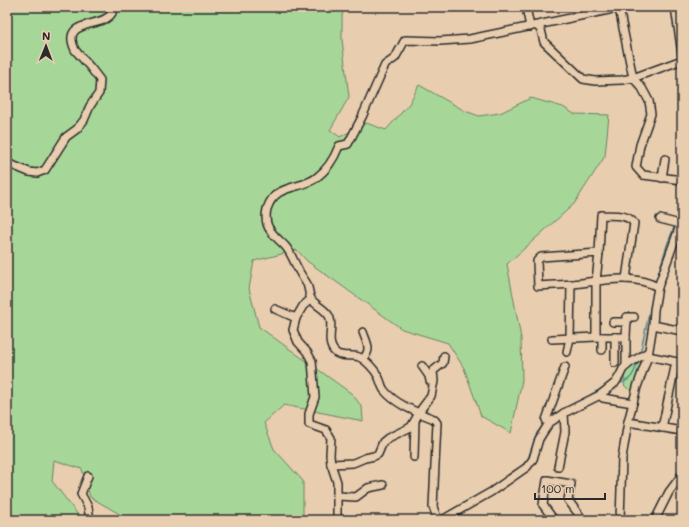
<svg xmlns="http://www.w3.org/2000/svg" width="689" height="527" viewBox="0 0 689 527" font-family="Mali,sans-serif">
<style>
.green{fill:#a7d798;stroke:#698162}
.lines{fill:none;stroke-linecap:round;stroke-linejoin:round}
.stream{stroke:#5c8c92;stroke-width:1.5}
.minor-casing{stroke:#2b2b2b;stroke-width:10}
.minor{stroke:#e8cdaf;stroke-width:7}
</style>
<rect width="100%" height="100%" fill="#e8cdaf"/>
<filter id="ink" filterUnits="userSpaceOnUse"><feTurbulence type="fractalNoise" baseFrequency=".025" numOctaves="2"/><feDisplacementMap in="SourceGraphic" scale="8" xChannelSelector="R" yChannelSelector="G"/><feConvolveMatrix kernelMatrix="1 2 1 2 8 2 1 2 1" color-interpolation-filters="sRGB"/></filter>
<g filter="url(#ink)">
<g class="green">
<polygon points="7,7 344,7 342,16 342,40 349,97 330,130 340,137 366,123 386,130 409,104 419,85 465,111 479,116 500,113 531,98 563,107 574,114 609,115 605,156 574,204 507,264 521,338 522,380 511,433 481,416 464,368 448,343 402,329 307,261 297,250 254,261 249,289 259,327 352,394 362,407 363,421 284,405 264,423 274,449 303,481 303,520 130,520 90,497 82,469 54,460 52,481 82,520 7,520"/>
<polygon points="643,357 631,392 624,385 625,382 623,371"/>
</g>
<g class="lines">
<g class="stream">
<polyline points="678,220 682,211"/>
<polyline points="657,278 667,245 675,225"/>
<polyline points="640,354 654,292"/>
<path d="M618,384c14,-4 15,-9 20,-22"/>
<path d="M554,416c10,-9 22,-13 33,-19 7,-4 12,-8 19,-10"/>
<polyline points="520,468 528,459 537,433 543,427"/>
<polyline points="483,493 499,483"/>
</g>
<g class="minor-casing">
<g id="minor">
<polyline points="526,7 530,27"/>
<polyline points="675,7 682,54"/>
<polyline points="619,8 633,78 642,88 649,101 651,114 640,145 636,167 643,175 682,180"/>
<polyline points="537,26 541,30 544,42 583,79 595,81 622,80 633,78 682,60"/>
<path d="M7,163l22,9 8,1 8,-3 21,-33 11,-8 7,-9 6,-14 9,-13 1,-13 -10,-13 -15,-17c-15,-32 28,-21 37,-37 0,-1 1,-5 1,-6"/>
<polyline points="662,178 665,159"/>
<polyline points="660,219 680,224"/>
<path d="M599,253l2,-38c12,1 25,-2 33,8l-8,56"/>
<polyline points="311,299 303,306 296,318 293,330 298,342 307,352 312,361 315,397 309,414 309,424 326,430 331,438 330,455 331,464 337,482 337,517 341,520"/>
<polyline points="275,309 296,318"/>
<polyline points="613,322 627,322"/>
<polyline points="653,325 682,331"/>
<path d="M596,337v-56l3,-28 -58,4 -4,4 1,25c12,-1 23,-1 35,-2 28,-3 58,-11 85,3"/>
<polyline points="602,337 602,350"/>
<polyline points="615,337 615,363"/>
<polyline points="626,337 627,317 634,317"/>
<polyline points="552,339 596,337 626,337 626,365"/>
<polyline points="567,352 570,338 571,284"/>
<polyline points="648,356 682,363"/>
<path d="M363,359c9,-10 4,-15 0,-27"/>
<polyline points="422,366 429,376 430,381"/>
<polyline points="600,395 603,398 633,403"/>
<polyline points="628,422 682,431"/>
<polyline points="549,423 546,420 565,367"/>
<polyline points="662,428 676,362"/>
<polyline points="414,457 415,421"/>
<polyline points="331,464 353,463 365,458 374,456 378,454 383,442 388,438 411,427 422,408 431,396 434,381 433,371 443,363 444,356"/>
<polyline points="558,467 565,432 564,413"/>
<polyline points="88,476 81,494 88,507 90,520"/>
<polyline points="337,496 356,497 368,488 383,485"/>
<path d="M438,520l-5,-13 4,-84 -3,-4c-17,-7 -38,-14 -50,-29 -3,-4 -3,-9 -6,-14 -3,-6 -12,-16 -19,-19 -7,-3 -16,1 -23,-4 -12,-10 -1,-27 -7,-37 -4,-7 -14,-11 -18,-17 -2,-4 -2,-10 -4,-15 -3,-5 -7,-10 -9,-15 -4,-7 -7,-16 -12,-22 -6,-7 -16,-13 -19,-23 -1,-4 -1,-11 0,-15 8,-26 33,-19 49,-31 11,-8 18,-19 23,-32l9,-2 14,-27 23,-52 10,-7 10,-18 35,1 30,-2 153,-32"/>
<polyline points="442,520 491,492 527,467 533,459 539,439 549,423 564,413 600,395 615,383 619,377 623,369 630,363 648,352"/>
<polyline points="554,520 543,505 547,480 571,484 568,500 583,520"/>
<polyline points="620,520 622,458 628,422 637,387 648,356 653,325 654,310 658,287 682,220"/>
<polyline points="655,520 669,492 681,476"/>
</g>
</g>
<use href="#minor" class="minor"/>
</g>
</g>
<rect width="689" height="527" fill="none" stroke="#e8cdaf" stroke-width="24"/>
<rect x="12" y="12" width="665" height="503" fill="none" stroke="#2b2b2b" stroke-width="1.5" filter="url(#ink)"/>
<g transform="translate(46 46) rotate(1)" stroke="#e8cdaf" stroke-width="3" paint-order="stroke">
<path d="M0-3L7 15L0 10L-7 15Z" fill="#2b2b2b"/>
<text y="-6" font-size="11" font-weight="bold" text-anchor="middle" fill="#2b2b2b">N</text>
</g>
<path d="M535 493v6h70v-6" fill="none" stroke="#2b2b2b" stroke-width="2"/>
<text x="541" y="493" font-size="12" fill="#2b2b2b" stroke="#e8cdaf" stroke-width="3" paint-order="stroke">100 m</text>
</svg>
